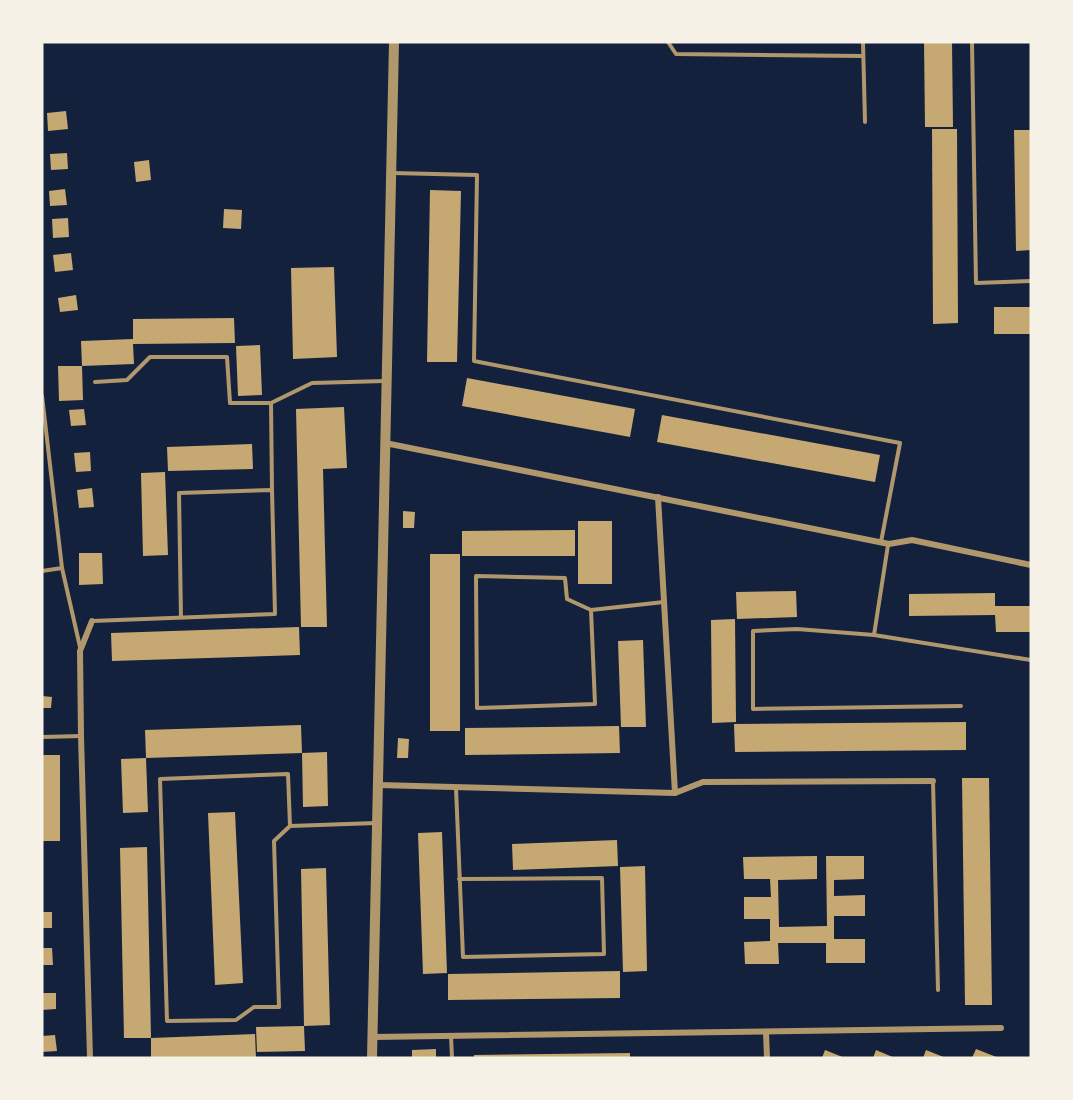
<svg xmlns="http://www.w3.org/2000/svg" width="1073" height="1100" viewBox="0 0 1073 1100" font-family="'Sofia Sans Condensed',sans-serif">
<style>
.building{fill:#c6a872}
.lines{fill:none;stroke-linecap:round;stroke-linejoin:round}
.service{stroke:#b1986c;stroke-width:4}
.minor{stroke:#b1986c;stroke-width:6}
.tertiary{stroke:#b1986c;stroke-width:10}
</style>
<rect width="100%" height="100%" fill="#14213d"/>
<g class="building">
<polygon points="924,42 952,42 953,127 925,127"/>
<polygon points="66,111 68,129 48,131 47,113"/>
<polygon points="932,129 957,129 958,323 933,324"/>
<polygon points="1014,130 1031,130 1031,250 1016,251"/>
<polygon points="67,153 68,169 51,170 50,154"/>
<polygon points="149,160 151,180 136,182 134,162"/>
<polygon points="65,189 67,205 50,206 49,191"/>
<polygon points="430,190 461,191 457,362 427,362"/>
<polygon points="224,209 242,210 241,229 223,228"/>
<polygon points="68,218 69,237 53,238 52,219"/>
<polygon points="71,253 73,270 55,272 53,255"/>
<polygon points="334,267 337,357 293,359 291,268"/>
<polygon points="76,295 78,310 60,312 58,298"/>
<rect x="994" y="307" width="37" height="27"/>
<polygon points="234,318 235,343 133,344 134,364 82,366 83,400 59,401 58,366 82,366 81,341 133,339 133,319"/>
<polygon points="260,345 262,395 238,396 236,346"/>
<polygon points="467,378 635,409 630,437 462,406"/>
<polygon points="344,407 347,468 323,469 327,627 301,627 296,409"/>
<polygon points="84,409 86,425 71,426 69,410"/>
<polygon points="662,415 880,455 875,482 657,442"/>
<polygon points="252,444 253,469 168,471 167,447"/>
<polygon points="90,452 91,471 76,472 74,453"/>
<polygon points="165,472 168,555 143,556 141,473"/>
<polygon points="92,488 94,507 79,508 77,490"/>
<polygon points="403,511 415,512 414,528 403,528"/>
<rect x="578" y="521" width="34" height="63"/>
<polygon points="575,530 575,556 462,556 462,531"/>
<polygon points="79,553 102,553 103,584 79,585"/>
<rect x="430" y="554" width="30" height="177"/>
<polygon points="796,591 797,617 737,619 736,592"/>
<polygon points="995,593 995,606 1031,606 1031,632 996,632 995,615 909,616 909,594"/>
<polygon points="735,619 736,722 712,723 711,620"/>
<polygon points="299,627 300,655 112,661 111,633"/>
<polygon points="643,640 646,727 621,727 618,641"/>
<polygon points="42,696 52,697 51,708 42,708"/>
<polygon points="966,722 966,750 735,752 734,724"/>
<polygon points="301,725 302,753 327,752 328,806 303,807 302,753 146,758 145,730"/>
<polygon points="619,726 620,753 465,755 465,728"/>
<polygon points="398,738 409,739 408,758 397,758"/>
<rect x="42" y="755" width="18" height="86"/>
<polygon points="146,758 148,812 123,813 121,759"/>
<polygon points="962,778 989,778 992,1005 965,1005"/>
<polygon points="235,812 243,983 215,985 208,813"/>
<polygon points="442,832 447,973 423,974 418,833"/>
<polygon points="617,840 618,866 513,870 512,844"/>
<polygon points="147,847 151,1038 124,1038 120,848"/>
<polygon points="817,856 817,879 778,880 779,927 827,926 826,856 864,856 864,879 834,880 834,896 865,895 865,916 834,916 834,939 865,939 865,963 826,963 826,943 778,943 779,964 745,964 744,942 770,941 770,919 744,919 744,897 771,897 770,879 744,879 743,857"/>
<polygon points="645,866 647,971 623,972 620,867"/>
<polygon points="326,868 330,1025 304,1026 301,869"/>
<rect x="42" y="912" width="10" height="16"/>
<polygon points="42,948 52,948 53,965 42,965"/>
<polygon points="620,971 620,998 448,1000 448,974"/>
<polygon points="42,993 56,993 56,1009 42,1010"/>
<polygon points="304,1026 305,1051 257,1052 256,1027"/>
<polygon points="255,1034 256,1058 151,1058 151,1038"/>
<polygon points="55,1035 57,1051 42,1052 42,1036"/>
<polygon points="436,1049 436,1058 412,1058 412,1050"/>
<polygon points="976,1049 999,1058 972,1058"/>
<polygon points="825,1050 845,1058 822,1058"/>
<polygon points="876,1050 895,1058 873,1058"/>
<polygon points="926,1050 946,1058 923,1058"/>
<polygon points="630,1053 630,1058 474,1058 474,1055"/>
</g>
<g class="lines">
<g class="service">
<polyline points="668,42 676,54 863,56"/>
<polyline points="863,42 865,122"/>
<polyline points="972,42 976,283 1031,281"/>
<polyline points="392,173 477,175 474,361 900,443 881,542"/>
<polyline points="95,382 127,380 150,357 227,357 230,403 271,403"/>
<polyline points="42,396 62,568 80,647"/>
<polyline points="272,490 271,403 312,383 385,381"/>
<polyline points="888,545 874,635 797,629 753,631 753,709 961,706"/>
<polyline points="42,571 62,568"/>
<polyline points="591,610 567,599 565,578 476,576 477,708 595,704 591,610 664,602"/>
<polyline points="92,621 275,614 272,490 179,493 181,618"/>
<polyline points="874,635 1031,660"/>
<polyline points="42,737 81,736"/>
<polyline points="933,781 938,990"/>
<polyline points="456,788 463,957 604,954 602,878 459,879"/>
<polyline points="290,826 274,841 279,1007 254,1007 236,1020 167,1021 160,779 288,774 290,826 376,823"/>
<polyline points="451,1036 452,1058"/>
</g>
<g class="minor">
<polyline points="385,443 889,544 912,540 1031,565"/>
<polyline points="378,785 675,793 658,497"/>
<polyline points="675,793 703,782 933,781"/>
<polyline points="766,1032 767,1058"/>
<polyline points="373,1037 1001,1028"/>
<polyline points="90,1058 81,736 80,651 92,621"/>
</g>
<polyline class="tertiary" points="372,1058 394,42"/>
</g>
<rect width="1073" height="1100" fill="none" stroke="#f6f1e7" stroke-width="87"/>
</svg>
